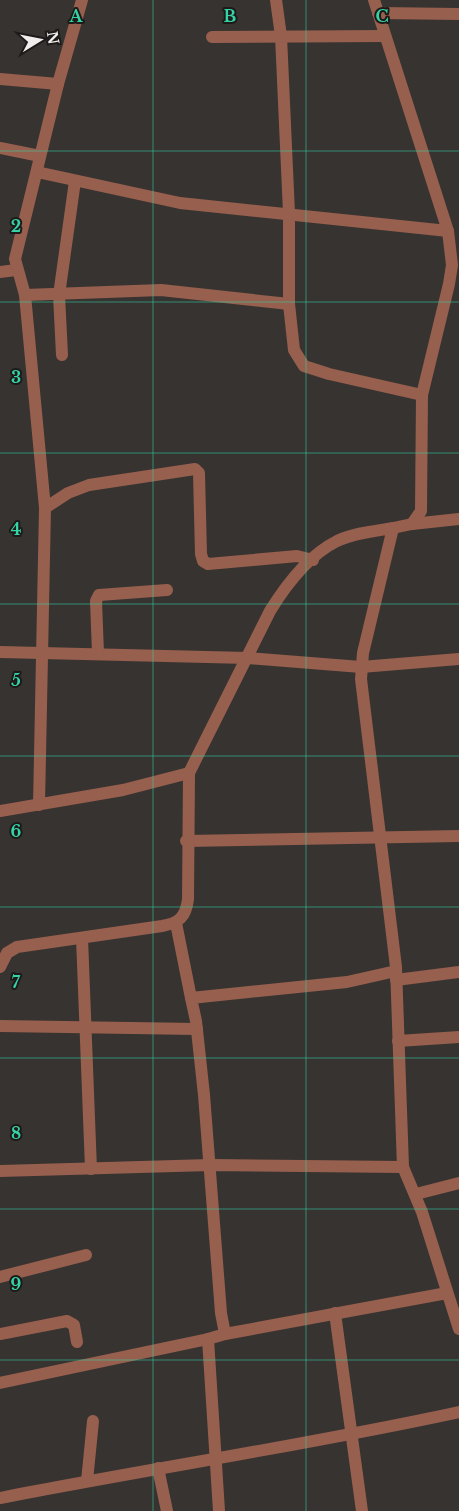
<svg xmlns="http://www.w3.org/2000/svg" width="459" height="1511" viewBox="0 0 459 1511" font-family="'Libre Baskerville',serif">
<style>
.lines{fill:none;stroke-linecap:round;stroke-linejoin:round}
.street{stroke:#975f4e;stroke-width:12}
.grid{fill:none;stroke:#35d4a7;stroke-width:1;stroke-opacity:0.55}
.grid-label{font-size:16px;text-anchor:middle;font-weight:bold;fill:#35d4a7;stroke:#1d1b19;stroke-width:4;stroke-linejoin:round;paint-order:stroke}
</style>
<rect width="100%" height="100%" fill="#373330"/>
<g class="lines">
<g class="street">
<polyline points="276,0 281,36 289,213 289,304 294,350 304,366 329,374 422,395"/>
<polyline points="374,0 448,231 452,265 449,284 422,395 421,511 412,524"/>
<polyline points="378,13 459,14"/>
<polyline points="212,37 385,36"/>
<polyline points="0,79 58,84"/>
<polyline points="0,148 40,156"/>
<polyline points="37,172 180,203 448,231"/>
<polyline points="0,272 16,270"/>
<polyline points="25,295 161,290 289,304"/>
<polyline points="62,355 59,295 75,181"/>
<polyline points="45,508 68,493 89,485 195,469 199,473 201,554 203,561 208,564 297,556 313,560"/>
<polyline points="393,528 412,524 459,519"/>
<polyline points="0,652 248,658 361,667 459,659"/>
<polyline points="98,653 96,601 99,595 167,590"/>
<polyline points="39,805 45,508 25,295 15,259 58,84 82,0"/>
<polyline points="0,811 123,790 189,773"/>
<polyline points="186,841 459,836"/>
<polyline points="176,923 191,998"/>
<polyline points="82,938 91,1169"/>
<path d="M0,967l7,-14 10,-6 145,-21c17,-3 24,-9 26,-27l1,-126 81,-162c16,-26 39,-56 67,-70 17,-8 38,-10 56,-13l-30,125 -2,26 35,288 7,200 19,45 37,117"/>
<polyline points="396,980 459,972"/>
<polyline points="0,1026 197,1029"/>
<polyline points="398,1041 459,1037"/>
<polyline points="0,1171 210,1165 403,1167"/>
<polyline points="416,1194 459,1183"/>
<polyline points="0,1277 86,1255"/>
<polyline points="335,1313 362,1511"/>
<polyline points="0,1334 67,1321 74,1325 77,1342"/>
<polyline points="225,1334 447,1293"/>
<polyline points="0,1383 208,1339"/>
<polyline points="158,1468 167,1511"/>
<polyline points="87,1481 93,1421"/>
<path d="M0,1498c153,-30 307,-53 459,-86"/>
<polyline points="219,1511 208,1339 225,1334 221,1313 204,1095 196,1021 191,998 347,982 396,971"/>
</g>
</g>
<path class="grid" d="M153,0v1511M306,0v1511M0,151h459M0,302h459M0,453h459M0,604h459M0,756h459M0,907h459M0,1058h459M0,1209h459M0,1360h459"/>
<g class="grid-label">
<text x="76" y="22">A</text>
<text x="230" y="22">B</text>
<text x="382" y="22">C</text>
<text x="16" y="232">2</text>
<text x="16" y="383">3</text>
<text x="16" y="535">4</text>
<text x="16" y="686">5</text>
<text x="16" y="837">6</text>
<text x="16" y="988">7</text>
<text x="16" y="1139">8</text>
<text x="16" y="1290">9</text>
</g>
<g transform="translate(40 40) rotate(80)" stroke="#1d1b19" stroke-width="4" paint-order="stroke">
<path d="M0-4L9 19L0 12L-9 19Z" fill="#f0edec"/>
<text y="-8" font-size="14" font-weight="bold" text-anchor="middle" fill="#f0edec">N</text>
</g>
</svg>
